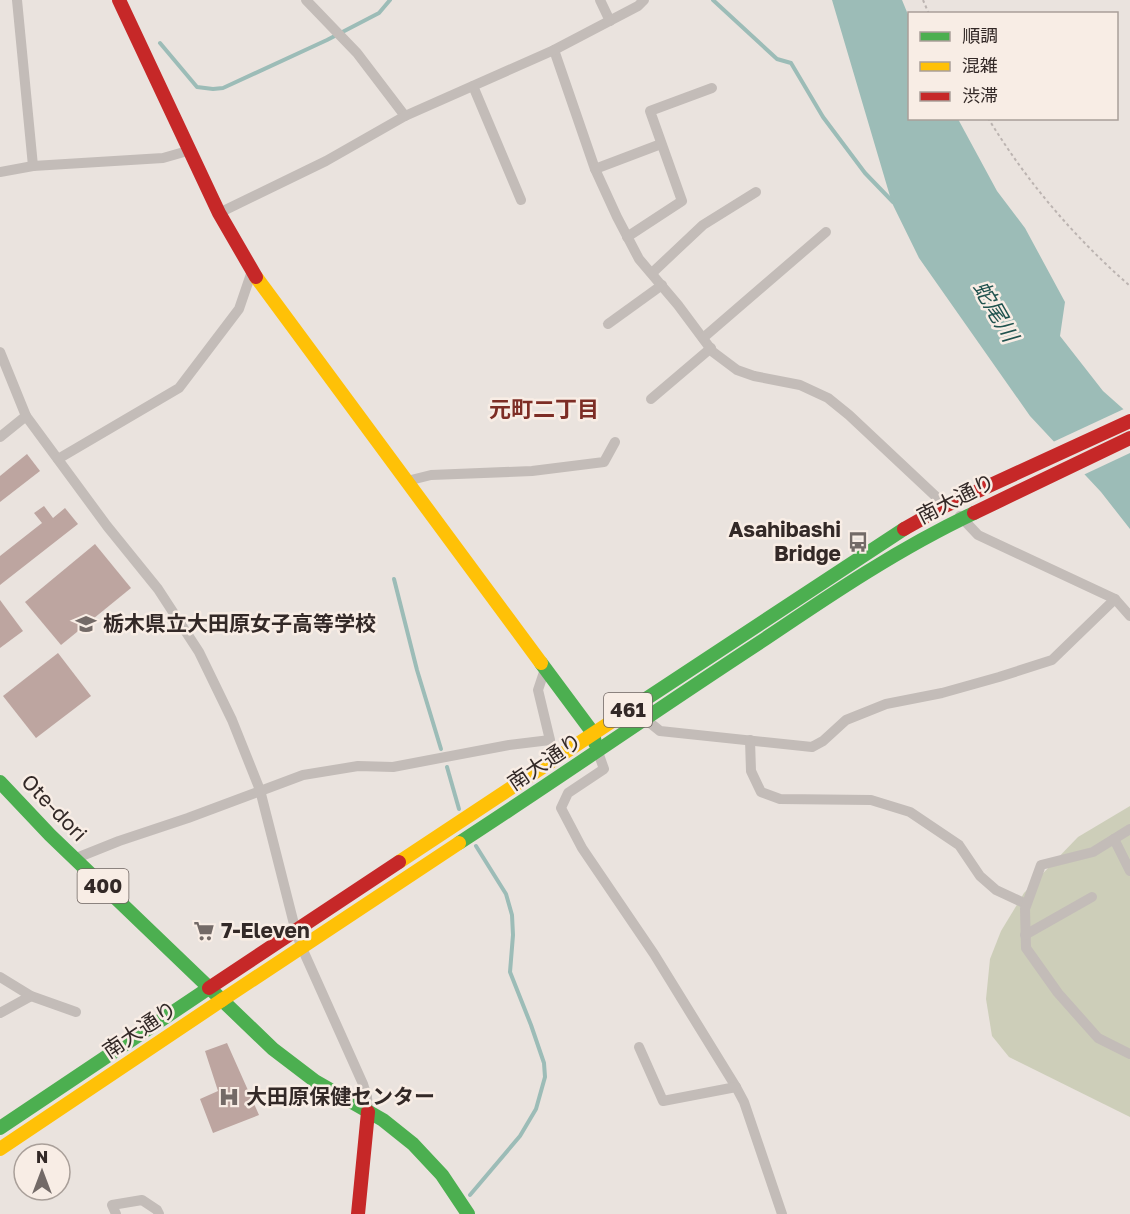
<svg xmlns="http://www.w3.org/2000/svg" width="1130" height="1214" viewBox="0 0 1130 1214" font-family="'Golos Text','Noto Sans JP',sans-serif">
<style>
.green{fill:#cdceb9}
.water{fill:#9cbcb7}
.pier{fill:#eae3de}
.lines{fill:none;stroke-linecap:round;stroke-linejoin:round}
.stream{stroke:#9cbcb7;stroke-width:4}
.building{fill:#bda5a0}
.path{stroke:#bcb4b1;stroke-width:2;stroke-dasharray:3 3;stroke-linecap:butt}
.street{stroke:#c3bcb8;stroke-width:10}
.fast{stroke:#4caf50;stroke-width:14}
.slow{stroke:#ffc107;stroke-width:14}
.jam{stroke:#c62828;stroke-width:14}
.labels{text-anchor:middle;stroke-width:5;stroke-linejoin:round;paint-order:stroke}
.shield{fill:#f8ede5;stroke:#6e6460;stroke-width:1.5}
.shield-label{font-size:20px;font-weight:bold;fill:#332927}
.street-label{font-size:21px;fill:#332927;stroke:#f8ede5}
.poi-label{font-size:21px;font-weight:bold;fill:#332927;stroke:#f8ede5;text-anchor:start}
.water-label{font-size:22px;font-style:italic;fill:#1f524e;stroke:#f8ede5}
.neighbourhood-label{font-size:22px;font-weight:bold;fill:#7d2d25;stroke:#f8ede5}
</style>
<rect width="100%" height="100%" fill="#eae3de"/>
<polygon class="green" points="1130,806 1130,1117 1009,1057 992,1036 986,999 990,959 1001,931 1024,893 1078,837"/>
<polygon class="water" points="832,0 902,0 909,17 910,118 958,119 997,191 1025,228 1065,302 1060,336 1103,391 1130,415 1130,529 1101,492 1030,416 919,258 892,203"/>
<polygon class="pier" points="1126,408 1130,411 1130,453 1081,476 1053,442"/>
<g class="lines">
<g class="stream">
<polyline points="713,0 777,59 791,63 823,117 865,173 893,202"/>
<polyline points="160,43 197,87 213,89 223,88 327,40 379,13 390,0"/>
<polyline points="394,579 417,670 441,749"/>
<polyline points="447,767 459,809"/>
<polyline points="470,1195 520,1136 536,1109 545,1077 544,1063 531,1025 510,972 513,935 512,915 506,894 476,846"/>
</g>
</g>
<g class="building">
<polygon points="27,454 40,471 0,502 0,476"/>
<polygon points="44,506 53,518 65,508 78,524 0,585 0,556 42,523 34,513"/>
<polygon points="95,544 131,588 61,645 25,602"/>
<polygon points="0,600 23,631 0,648"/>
<polygon points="58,653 91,696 36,738 3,696"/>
<polygon points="227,1043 259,1115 213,1133 200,1099 218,1091 205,1051"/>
</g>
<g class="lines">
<g class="path">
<polyline points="923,0 929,14"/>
<path d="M988,118c39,64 86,119 142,168"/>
</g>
<g class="street">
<polyline points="17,0 33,166"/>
<polyline points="306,0 357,53 405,116"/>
<polyline points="600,0 610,21"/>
<polyline points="554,50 595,169 617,217 639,259 678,305 713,352 737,370 754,376 800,385 828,398 849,415 947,507"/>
<polyline points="473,86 521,200"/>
<polyline points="595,169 661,144"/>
<polyline points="0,172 33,166 163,158 191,150"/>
<polyline points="219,213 326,161 405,116 554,50 638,6 644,0"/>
<polyline points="627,237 682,201 650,111 712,88"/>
<polyline points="652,273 703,225 756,192"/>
<polyline points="608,324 662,285"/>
<polyline points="703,338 826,232"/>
<polyline points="0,352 26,416 107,526 158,589 199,652 232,720 260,790 296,932 302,948 363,1084 367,1097 368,1112"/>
<polyline points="651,399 711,348"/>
<polyline points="0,437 26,416"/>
<polyline points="58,459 179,388 239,309 252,271"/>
<polyline points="407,481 431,475 532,471 604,462 615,442"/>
<polyline points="960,516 978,535 1115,599 1130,616"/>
<polyline points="644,718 660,731 812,747 823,741 846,720 886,704 942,693 999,677 1052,660 1115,599"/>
<polyline points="750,740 751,771 761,792 780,799 871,800 910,812 959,845 980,876 996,890 1026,904"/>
<polyline points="598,752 604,769 568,793 561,808 582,848 654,954 736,1087 744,1102 782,1214"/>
<polyline points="1130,829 1093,852 1041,865 1025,909 1026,948 1058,993 1098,1038 1130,1054"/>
<polyline points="1114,839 1130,871"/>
<polyline points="74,859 119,841 188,818 303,775 358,766 393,767 509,745 550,740 538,690 545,669"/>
<polyline points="1025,935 1092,897"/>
<polyline points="0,977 31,996 76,1012"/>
<polyline points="0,1013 31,996"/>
<polyline points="639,1047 663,1101 736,1087"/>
<polyline points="116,1214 112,1205 142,1200 157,1210 159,1214"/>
</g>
<g class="fast">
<polyline points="541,663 593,733 595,743"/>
<polyline points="623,714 904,529"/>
<polyline points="0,782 50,835 273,1049 315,1081 383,1120 413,1144 442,1175 468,1214"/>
<path d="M459,843c103,-67 203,-137 306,-204 68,-46 135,-91 209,-126"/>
<polyline points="0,1128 209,988"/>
</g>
<g class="slow">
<polyline points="256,277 541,663"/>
<polyline points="399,862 623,714"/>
<polyline points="222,1000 459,843"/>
<polyline points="0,1149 222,1000"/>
</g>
<g class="jam">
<polyline points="119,0 219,213 256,277"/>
<polyline points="974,513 1130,438"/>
<polyline points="904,529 945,506 1130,421"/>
<polyline points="209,988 399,862"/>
<polyline points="358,1214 368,1112"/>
</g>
</g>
<defs>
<g id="bus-bare" transform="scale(1.62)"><path d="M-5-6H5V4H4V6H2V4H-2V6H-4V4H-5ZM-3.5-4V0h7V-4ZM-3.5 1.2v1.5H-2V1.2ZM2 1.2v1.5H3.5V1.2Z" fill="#736a67" stroke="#f8ede5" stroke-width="2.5" paint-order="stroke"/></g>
<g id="school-bare" transform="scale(1.62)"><path d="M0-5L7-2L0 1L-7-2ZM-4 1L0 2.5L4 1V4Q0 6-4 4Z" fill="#736a67" stroke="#f8ede5" stroke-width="2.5" paint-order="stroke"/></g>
<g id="supermarket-bare" transform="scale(1.62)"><path d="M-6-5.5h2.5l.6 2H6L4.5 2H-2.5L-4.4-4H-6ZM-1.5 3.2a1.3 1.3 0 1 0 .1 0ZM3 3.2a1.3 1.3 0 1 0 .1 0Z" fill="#736a67" stroke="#f8ede5" stroke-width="2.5" paint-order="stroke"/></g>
<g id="hospital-bare" transform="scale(1.62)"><path d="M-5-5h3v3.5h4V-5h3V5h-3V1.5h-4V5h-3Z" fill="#736a67" stroke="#f8ede5" stroke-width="2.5" paint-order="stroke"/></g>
</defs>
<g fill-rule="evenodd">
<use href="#bus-bare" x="858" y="542"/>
<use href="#school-bare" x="86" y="624"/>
<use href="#supermarket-bare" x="204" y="931"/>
<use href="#hospital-bare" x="229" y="1097"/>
</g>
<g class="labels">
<g class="shield">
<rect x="604" y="693" width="48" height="34" rx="4.5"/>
<rect x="77.5" y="869" width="51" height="34" rx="4.5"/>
</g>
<g class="shield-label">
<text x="628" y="717">461</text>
<text x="103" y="893">400</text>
</g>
<g class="street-label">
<text transform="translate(956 499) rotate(-27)" y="7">南大通り</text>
<text transform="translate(545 762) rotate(-34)" y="7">南大通り</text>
<text transform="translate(54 808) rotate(46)" y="7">Ote-dori</text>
<text transform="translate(140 1030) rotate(-34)" y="7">南大通り</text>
</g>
<g class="poi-label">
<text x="841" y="537" text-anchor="end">Asahibashi<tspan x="841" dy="24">Bridge</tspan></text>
<text x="103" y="631">栃木県立大田原女子高等学校</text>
<text x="221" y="938">7-Eleven</text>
<text x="246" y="1104">大田原保健センター</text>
</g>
<g class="water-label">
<text transform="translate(996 311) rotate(60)" y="8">蛇尾川</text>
</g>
<g class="neighbourhood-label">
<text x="544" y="417">元町二丁目</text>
</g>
</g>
<rect x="908" y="12" width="210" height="108" fill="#f8ede5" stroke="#a99f99" stroke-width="1.5"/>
<rect x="920" y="32" width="30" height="9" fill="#4caf50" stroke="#a99f99" stroke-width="1.5"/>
<text x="962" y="42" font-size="18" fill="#332927">順調</text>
<rect x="920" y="62" width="30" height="9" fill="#ffc107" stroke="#a99f99" stroke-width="1.5"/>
<text x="962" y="72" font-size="18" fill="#332927">混雑</text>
<rect x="920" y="92" width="30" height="9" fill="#c62828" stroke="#a99f99" stroke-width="1.5"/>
<text x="962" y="102" font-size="18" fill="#332927">渋滞</text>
<g transform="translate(42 1172)"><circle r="28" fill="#f8ede5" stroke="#a99f99" stroke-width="1.5"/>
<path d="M0-4.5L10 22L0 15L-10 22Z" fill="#736a67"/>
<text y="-9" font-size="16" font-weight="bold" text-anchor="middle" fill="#332927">N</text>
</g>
</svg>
